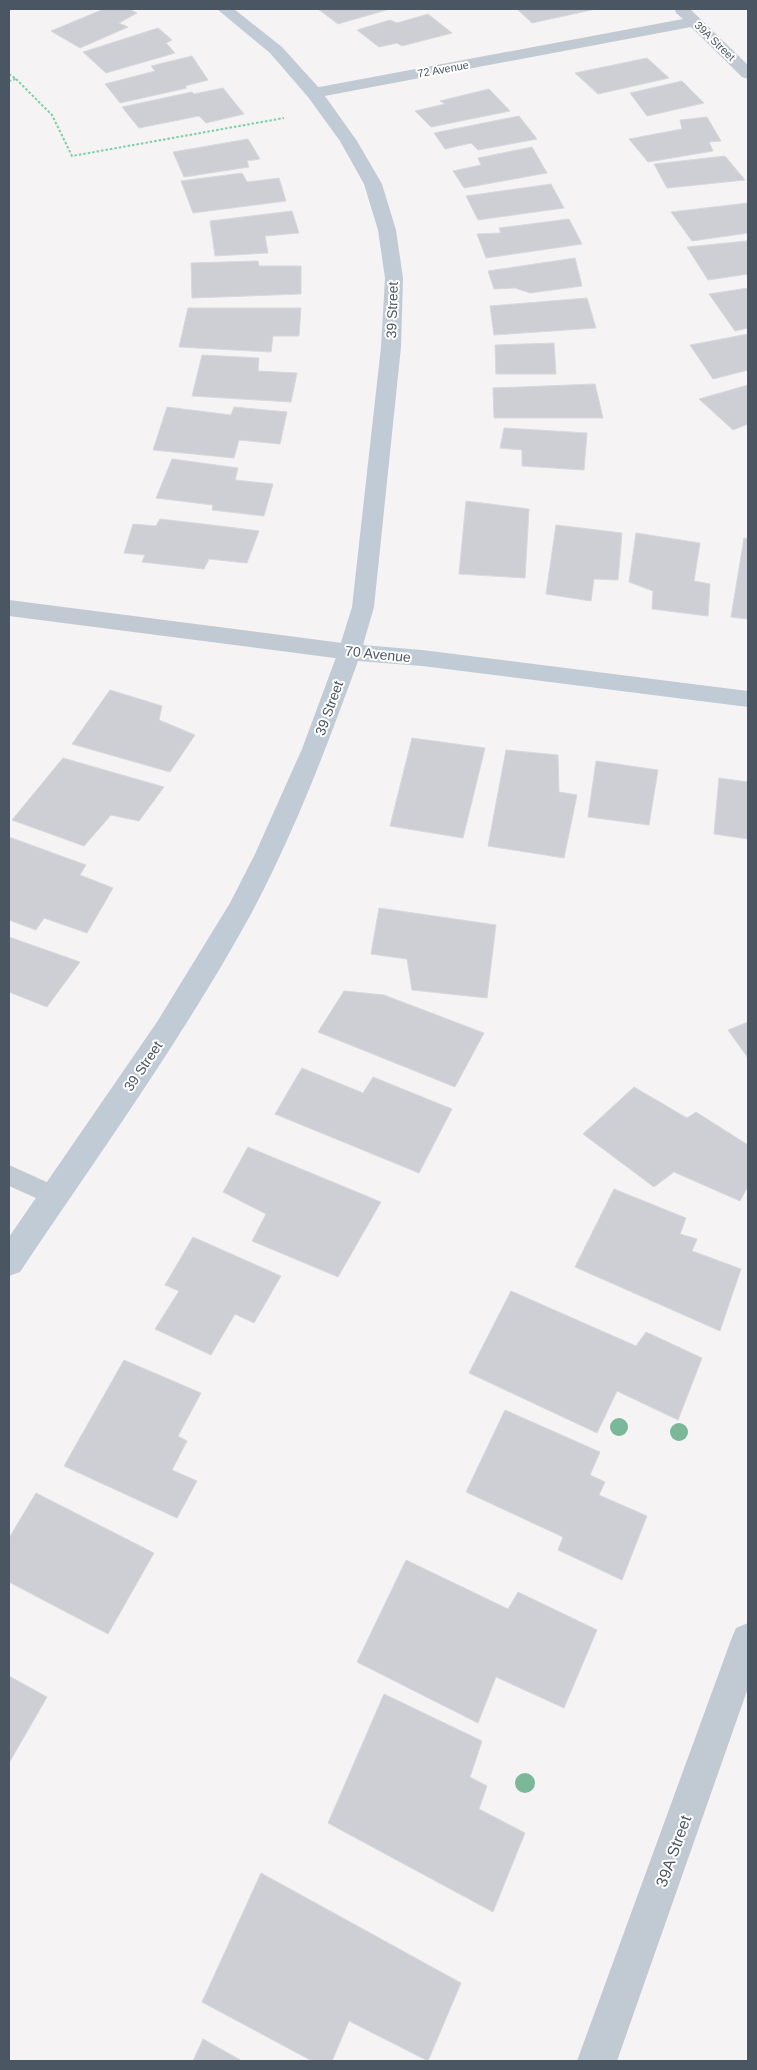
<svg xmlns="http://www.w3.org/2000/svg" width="757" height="2070" viewBox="0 0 757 2070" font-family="Arial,sans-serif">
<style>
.building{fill:#cdcfd5;stroke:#d7d9de}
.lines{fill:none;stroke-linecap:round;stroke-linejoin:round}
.path{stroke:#7ad0a6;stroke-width:2;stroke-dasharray:2.5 2;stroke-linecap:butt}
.lane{fill:#c1cad2;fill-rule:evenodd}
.street{fill:#c1cad2;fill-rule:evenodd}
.secondary{fill:#c1cbd6;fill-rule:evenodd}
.tree{fill:#7bb799}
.labels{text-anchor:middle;stroke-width:4;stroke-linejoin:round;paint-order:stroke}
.far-street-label{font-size:11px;fill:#4a5661;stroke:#fff}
.street-label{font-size:14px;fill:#4a5661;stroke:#fff}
.near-street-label{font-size:16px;fill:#4a5661;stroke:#fff}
</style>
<rect width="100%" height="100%" fill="#f5f3f3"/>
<g class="building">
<polygon points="104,9 129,9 137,13 119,23 128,27 80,48 51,31"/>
<polygon points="318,9 390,9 338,24"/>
<polygon points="517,9 596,9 532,23"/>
<polygon points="428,14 452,33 402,46 397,43 379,47 357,30 390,20 397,23"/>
<polygon points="158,28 172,40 166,43 175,53 106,73 83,52"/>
<polygon points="192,56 208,80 185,86 187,88 120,103 105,84 155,71 151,66"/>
<polygon points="647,58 669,78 598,94 575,73"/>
<polygon points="682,81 704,103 647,116 630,93"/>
<polygon points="223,88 244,114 206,123 199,116 139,128 122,107 192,92 194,94"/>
<polygon points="489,89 510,111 431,127 415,111 445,104 440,101"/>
<polygon points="519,116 537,139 478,150 471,143 445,149 434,133"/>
<polygon points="707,117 721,141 709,142 713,151 648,162 629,139 682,129 680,120"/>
<polygon points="248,139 260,159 247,161 249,167 184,177 173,152"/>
<polygon points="532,147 547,173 464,188 453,171 481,165 478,158"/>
<polygon points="725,156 745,180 667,188 654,164"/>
<polygon points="242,173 247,182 279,178 286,201 193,213 181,181"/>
<polygon points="551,184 564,208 478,220 466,196"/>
<polygon points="748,203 748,233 692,241 671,212"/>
<polygon points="292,211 299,233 265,236 268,253 215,256 210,221"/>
<polygon points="569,219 582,244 486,258 477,234 501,233 499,228"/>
<polygon points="746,241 748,241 748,274 708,280 687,247"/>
<polygon points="575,258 582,286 530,293 515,288 494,289 488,271"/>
<polygon points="258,261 259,266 301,266 301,294 192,298 191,263"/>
<polygon points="748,288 748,328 735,331 709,294"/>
<polygon points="587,298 596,328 494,335 490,306"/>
<polygon points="188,308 301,308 299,336 273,336 271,352 179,347"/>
<polygon points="748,334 748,370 713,379 690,345"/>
<polygon points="554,343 556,374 496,374 495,345"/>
<polygon points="202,355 259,358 258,371 297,373 291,402 192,396"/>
<polygon points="595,384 603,418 494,418 493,388"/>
<polygon points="748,385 748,424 733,430 699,399"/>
<polygon points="167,407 231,415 234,407 287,412 280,444 239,440 234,458 153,450"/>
<polygon points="504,428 587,433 584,470 522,466 522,450 500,448"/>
<polygon points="172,459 238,468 235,480 273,484 264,516 212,510 213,505 156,498"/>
<polygon points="466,501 529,509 525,578 459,574"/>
<polygon points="160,519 220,526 259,531 247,563 209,559 204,569 142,562 145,555 124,553 133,524 156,526"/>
<polygon points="556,525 622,533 618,580 594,579 591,601 546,594"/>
<polygon points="636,533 700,543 694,581 710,584 708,616 652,609 653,591 629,582"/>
<polygon points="744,538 748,539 748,619 731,617"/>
<polygon points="110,690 162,706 159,720 195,735 170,772 72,744"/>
<polygon points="412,738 485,748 463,838 390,826"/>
<polygon points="506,750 558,755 559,792 577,795 564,858 488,846"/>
<polygon points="63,758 164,787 139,821 111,815 84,846 12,820"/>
<polygon points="596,761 658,770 649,825 588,817"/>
<polygon points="719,778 748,782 748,839 714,834"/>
<polygon points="9,837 86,865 80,875 113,888 87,933 44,918 36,930 9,920"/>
<polygon points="379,908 496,925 487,998 412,990 407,959 371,954"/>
<polygon points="9,937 80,962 47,1007 9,992"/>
<polygon points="344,991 384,995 484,1033 455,1087 318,1032"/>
<polygon points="748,1022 748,1058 728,1030"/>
<polygon points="302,1068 363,1093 373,1077 452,1109 419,1173 275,1114"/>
<polygon points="634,1087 687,1118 696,1112 748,1145 748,1186 740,1201 674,1172 654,1187 583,1134"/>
<polygon points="248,1147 381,1202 338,1277 252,1241 266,1214 223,1192"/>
<polygon points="614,1189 686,1218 680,1234 697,1239 692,1251 741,1269 720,1331 575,1267"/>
<polygon points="193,1237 281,1276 254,1323 235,1314 211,1355 155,1329 179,1291 165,1285"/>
<polygon points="511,1291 636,1346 646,1332 702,1358 678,1420 617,1391 597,1433 469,1373"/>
<polygon points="124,1360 201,1393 178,1436 187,1441 172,1470 197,1481 177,1518 64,1466"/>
<polygon points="505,1410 600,1452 590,1475 605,1482 599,1495 647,1516 622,1580 558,1550 563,1537 466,1492"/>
<polygon points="36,1493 154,1553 108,1634 9,1582 9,1538"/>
<polygon points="406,1560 508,1609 518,1592 597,1630 564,1708 496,1677 478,1723 357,1662"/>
<polygon points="9,1676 47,1697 9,1763"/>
<polygon points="384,1694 482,1741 470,1777 487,1786 479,1809 525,1833 493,1912 328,1823"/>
<polygon points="261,1873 461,1983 428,2061 349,2021 332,2061 312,2061 202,2002"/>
<polygon points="203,2039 242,2061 193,2061"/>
</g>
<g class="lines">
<g class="path">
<polyline points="9,74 16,79 9,81"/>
<polyline points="16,79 52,115 72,156 284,118"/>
</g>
<polygon class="lane" points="9,1165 62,1189 66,1196 62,1203 54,1206 9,1186"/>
<g class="street">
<polygon points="675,9 690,9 748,65 748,79 742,77 691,27 314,98 308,97 306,93 308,89 314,88 683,19 676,13"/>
<polygon points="9,600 350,644 358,646 362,652 358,658 350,660 9,616"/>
<polygon points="748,1623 748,1688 617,2061 577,2061 731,1640 736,1628"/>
</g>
<path class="secondary" d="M217,9h17l48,38 38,42 37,52 25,43 14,46 7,48 -2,69 -27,260 -11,38 59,5 326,41v16l-326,-41 -64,-5c-31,86 -64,172 -107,253 -68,124 -152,240 -231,358l-11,4v-39l148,-215 73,-119 25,-49 47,-105 36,-97 14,-45 29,-260 4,-69 -7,-48 -14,-46 -24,-43 -32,-44 -38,-44z"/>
</g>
<g class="tree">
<circle cx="619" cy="1427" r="9"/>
<circle cx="679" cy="1432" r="9"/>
<circle cx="525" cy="1783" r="10"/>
</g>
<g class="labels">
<g class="far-street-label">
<text transform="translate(715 41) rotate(44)" y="4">39A Street</text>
<text transform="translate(443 69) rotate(-10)" y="4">72 Avenue</text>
</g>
<g class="street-label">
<text transform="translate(392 310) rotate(-88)" y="5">39 Street</text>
<text transform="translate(378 654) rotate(6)" y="5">70 Avenue</text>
<text transform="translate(329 708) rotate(-70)" y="5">39 Street</text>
<text transform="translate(143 1066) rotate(-56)" y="5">39 Street</text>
</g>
<g class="near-street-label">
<text transform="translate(673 1851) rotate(-70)" y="6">39A Street</text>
</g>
</g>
<rect width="757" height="2070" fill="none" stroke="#4a5661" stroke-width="20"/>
</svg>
